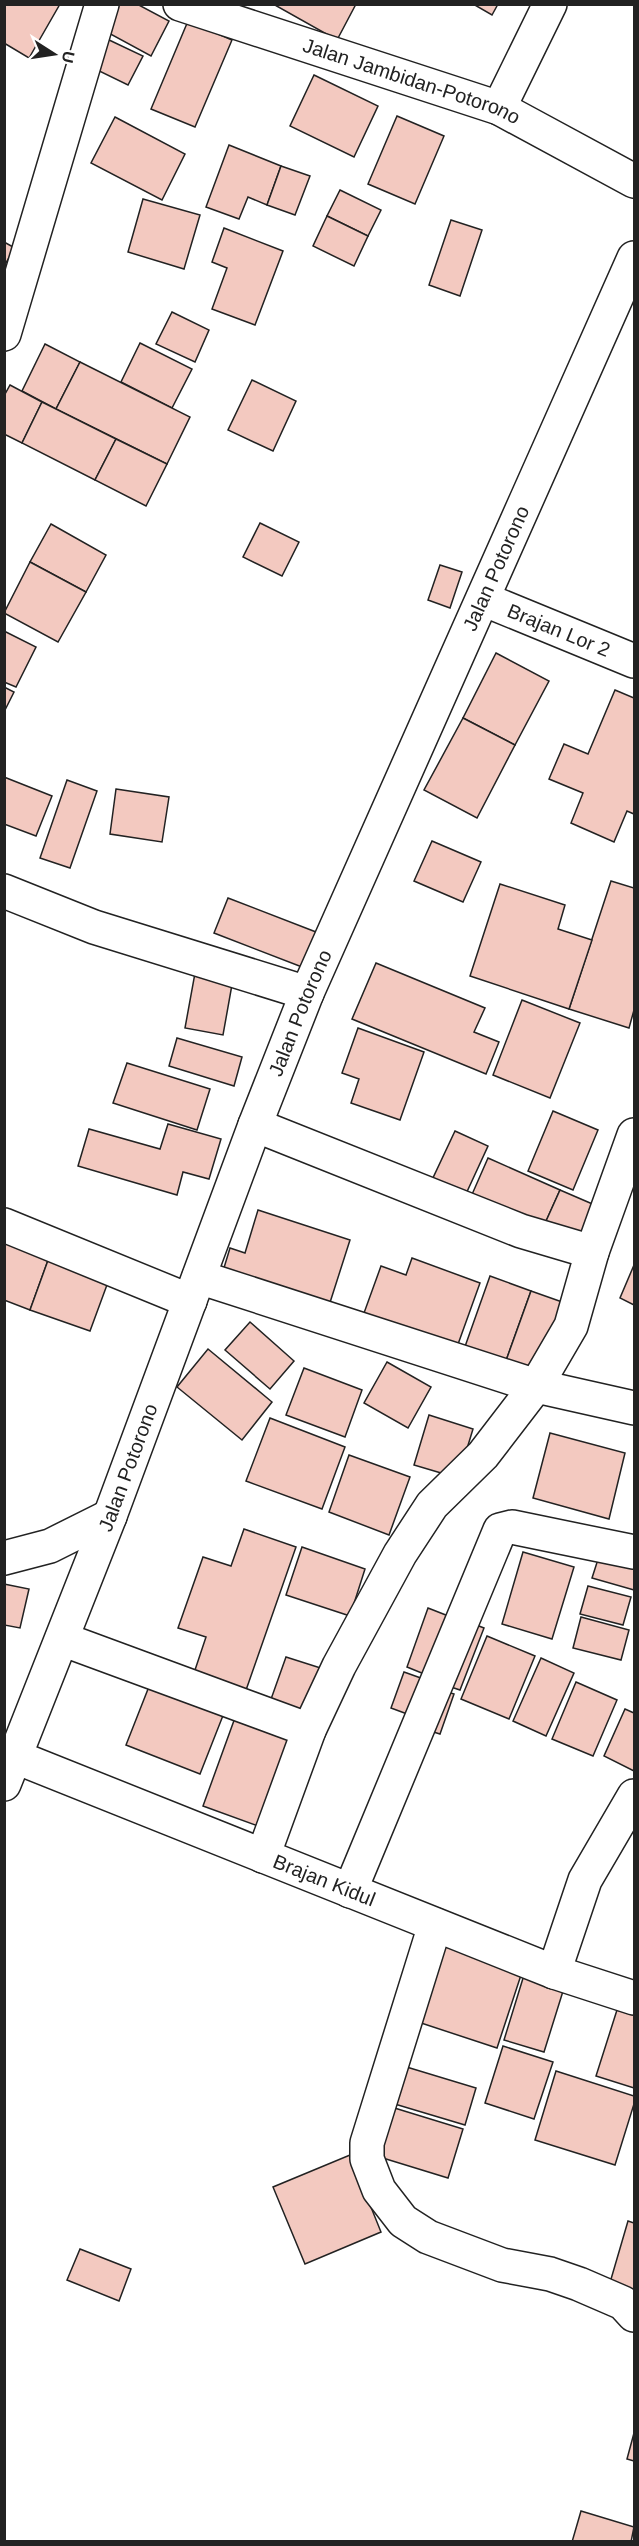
<svg xmlns="http://www.w3.org/2000/svg" width="639" height="2546" viewBox="0 0 639 2546" font-family="Helvetica,sans-serif">
<style>
.building{fill:#f3c9c0;stroke:#222;stroke-width:1.5}
.lines{fill:none;stroke-linecap:round;stroke-linejoin:round}
.minor-casing{stroke:#222;stroke-width:36}
.minor{stroke:#fff;stroke-width:33}
.labels{text-anchor:middle;stroke-width:4.5;stroke-linejoin:round;paint-order:stroke}
.street-label{font-size:20px;fill:#222;stroke:#fff}
</style>
<rect width="100%" height="100%" fill="#fff"/>
<g class="building">
<polygon points="4,4 60,4 29,58 4,43"/>
<polygon points="116,4 137,4 169,21 151,56 103,30"/>
<polygon points="273,4 356,4 337,40"/>
<polygon points="473,4 498,4 492,15"/>
<polygon points="188,21 232,40 195,127 151,109"/>
<polygon points="107,39 143,56 128,85 93,68"/>
<polygon points="314,75 378,106 354,157 290,126"/>
<polygon points="397,116 444,136 415,204 368,184"/>
<polygon points="115,117 185,154 162,200 91,163"/>
<polygon points="229,145 281,166 267,205 248,197 239,219 206,207"/>
<polygon points="281,166 310,176 295,215 267,205"/>
<polygon points="340,190 381,210 368,236 327,216"/>
<polygon points="143,199 200,215 184,269 128,252"/>
<polygon points="327,216 368,236 354,266 313,246"/>
<polygon points="451,220 482,230 460,296 429,285"/>
<polygon points="224,228 283,251 255,325 212,309 227,268 212,262"/>
<polygon points="4,242 15,248 4,266"/>
<polygon points="172,312 209,330 195,362 156,344"/>
<polygon points="140,343 192,369 172,408 121,382"/>
<polygon points="45,344 80,362 56,409 22,391"/>
<polygon points="80,362 190,417 167,464 56,409"/>
<polygon points="252,380 296,401 273,451 228,430"/>
<polygon points="10,385 42,402 22,443 4,434 4,396"/>
<polygon points="42,402 116,439 95,480 22,443"/>
<polygon points="116,439 167,464 146,506 95,480"/>
<polygon points="260,523 299,542 282,576 243,557"/>
<polygon points="51,524 106,555 86,592 30,562"/>
<polygon points="30,562 86,592 58,642 4,613"/>
<polygon points="440,565 462,572 450,608 428,600"/>
<polygon points="4,631 36,647 16,687 4,682"/>
<polygon points="496,653 549,681 515,745 463,718"/>
<polygon points="4,687 14,692 4,712"/>
<polygon points="615,690 634,698 634,814 627,811 614,842 571,823 583,793 549,779 564,744 588,754"/>
<polygon points="463,718 515,745 477,818 424,790"/>
<polygon points="4,777 52,796 36,836 4,824"/>
<polygon points="67,780 97,791 70,868 40,858"/>
<polygon points="116,789 169,797 162,842 110,834"/>
<polygon points="432,841 481,862 463,902 414,881"/>
<polygon points="611,881 634,888 634,1010 629,1028 569,1009"/>
<polygon points="500,884 565,905 558,929 592,940 569,1009 470,976"/>
<polygon points="228,898 316,932 302,967 214,933"/>
<polygon points="376,963 485,1008 474,1032 499,1042 486,1074 352,1019"/>
<polygon points="195,973 233,979 223,1035 185,1028"/>
<polygon points="522,1000 580,1023 550,1098 493,1075"/>
<polygon points="358,1028 424,1052 400,1120 351,1103 359,1079 342,1073"/>
<polygon points="177,1038 242,1057 234,1086 169,1066"/>
<polygon points="127,1063 210,1089 197,1130 113,1103"/>
<polygon points="553,1111 598,1130 573,1190 528,1171"/>
<polygon points="168,1124 221,1139 209,1179 183,1172 177,1195 78,1166 89,1129 160,1149"/>
<polygon points="455,1131 488,1146 465,1196 432,1180"/>
<polygon points="488,1158 560,1190 542,1230 470,1199"/>
<polygon points="560,1190 604,1209 586,1249 542,1230"/>
<polygon points="258,1210 350,1240 326,1315 220,1281 230,1248 245,1253"/>
<polygon points="4,1235 51,1252 30,1310 4,1300"/>
<polygon points="51,1252 111,1274 90,1331 30,1310"/>
<polygon points="412,1258 480,1283 457,1347 364,1313 381,1266 406,1275"/>
<polygon points="634,1265 634,1305 620,1298"/>
<polygon points="490,1276 531,1291 503,1369 462,1355"/>
<polygon points="531,1291 565,1303 537,1382 503,1369"/>
<polygon points="250,1322 294,1361 270,1389 225,1350"/>
<polygon points="208,1349 272,1402 242,1440 177,1387"/>
<polygon points="387,1362 431,1387 408,1428 364,1403"/>
<polygon points="304,1368 362,1390 345,1437 286,1415"/>
<polygon points="429,1415 473,1429 458,1478 414,1465"/>
<polygon points="270,1418 345,1447 322,1509 246,1481"/>
<polygon points="550,1433 625,1453 609,1519 533,1498"/>
<polygon points="349,1455 410,1477 389,1535 329,1512"/>
<polygon points="244,1529 296,1547 245,1693 193,1676 206,1637 178,1628 203,1557 231,1566"/>
<polygon points="302,1547 365,1569 350,1616 286,1595"/>
<polygon points="601,1550 634,1560 634,1590 592,1578"/>
<polygon points="523,1552 574,1567 552,1639 502,1624"/>
<polygon points="4,1584 29,1589 20,1628 4,1625"/>
<polygon points="588,1586 631,1597 623,1625 580,1614"/>
<polygon points="428,1608 456,1619 434,1678 407,1667"/>
<polygon points="581,1617 629,1630 621,1660 573,1648"/>
<polygon points="466,1621 484,1628 460,1690 442,1684"/>
<polygon points="487,1636 535,1656 509,1719 461,1699"/>
<polygon points="286,1657 330,1671 314,1717 270,1702"/>
<polygon points="541,1658 574,1673 546,1736 513,1721"/>
<polygon points="404,1672 432,1682 418,1718 391,1708"/>
<polygon points="576,1682 617,1700 593,1756 552,1739"/>
<polygon points="150,1684 224,1713 200,1774 126,1745"/>
<polygon points="441,1690 454,1694 440,1734 427,1730"/>
<polygon points="625,1709 634,1713 634,1771 604,1756"/>
<polygon points="236,1715 290,1734 258,1826 203,1806"/>
<polygon points="437,1944 522,1972 497,2048 412,2020"/>
<polygon points="524,1975 564,1988 544,2052 504,2040"/>
<polygon points="617,2010 634,2015 634,2088 596,2076"/>
<polygon points="503,2046 553,2062 534,2119 485,2103"/>
<polygon points="400,2065 476,2088 465,2125 388,2102"/>
<polygon points="556,2071 634,2096 634,2104 615,2165 535,2140"/>
<polygon points="388,2106 463,2129 448,2178 373,2155"/>
<polygon points="350,2155 381,2232 305,2264 273,2187"/>
<polygon points="628,2221 634,2223 634,2294 609,2286"/>
<polygon points="80,2249 131,2269 119,2301 67,2280"/>
<polygon points="634,2433 634,2461 627,2459"/>
<polygon points="581,2511 634,2527 631,2542 572,2542"/>
</g>
<g class="lines">
<g class="minor-casing">
<g id="minor">
<path id="s1" d="M180,4l319,104 135,73"/>
<polyline points="499,108 550,4"/>
<polyline points="4,334 102,4"/>
<path id="s2" d="M483,599l151,62"/>
<polyline points="4,891 94,927 307,993"/>
<polyline points="255,1125 521,1231 592,1252 571,1326 536,1386 483,1455 432,1505 400,1554 339,1666 309,1730 263,1856"/>
<polyline points="4,1225 190,1301"/>
<polyline points="592,1252 634,1135"/>
<polyline points="199,1277 536,1386 634,1408"/>
<polyline points="4,1558 50,1546 110,1516"/>
<polyline points="62,1639 309,1730"/>
<path id="s3" d="M16,1757l538,215 80,26"/>
<path id="s4" d="M4,1784l106,-268 145,-391 52,-132 327,-735"/>
<polyline points="350,1891 500,1530 512,1527 634,1552"/>
<polyline points="435,1925 367,2143 367,2159 379,2190 403,2221 428,2237 502,2265 550,2274 579,2284 623,2303 634,2315"/>
<polyline points="554,1972 585,1880 634,1796"/>
</g>
</g>
<use href="#minor" class="minor"/>
</g>
<g class="labels">
<g class="street-label">
<text dy="7" stroke="none"><textPath href="#s1" startOffset="244">Jalan Jambidan-Potorono</textPath></text>
<text dy="7" stroke="none"><textPath href="#s4" startOffset="1312">Jalan Potorono</textPath></text>
<text dy="7" stroke="none"><textPath href="#s2" startOffset="82">Brajan Lor 2</textPath></text>
<text dy="7" stroke="none"><textPath href="#s4" startOffset="826">Jalan Potorono</textPath></text>
<text dy="7" stroke="none"><textPath href="#s4" startOffset="340">Jalan Potorono</textPath></text>
<text dy="7" stroke="none"><textPath href="#s3" startOffset="332">Brajan Kidul</textPath></text>
</g>
</g>
<rect width="639" height="2546" fill="none" stroke="#222222" stroke-width="12"/>
<g transform="translate(54 54) rotate(102)" stroke="#ffffff" stroke-width="4.5" paint-order="stroke">
<path d="M0-4.5L10 22L0 15L-10 22Z" fill="#222222"/>
<text y="-9" font-size="16" font-weight="bold" text-anchor="middle" fill="#222222">U</text>
</g>
</svg>
